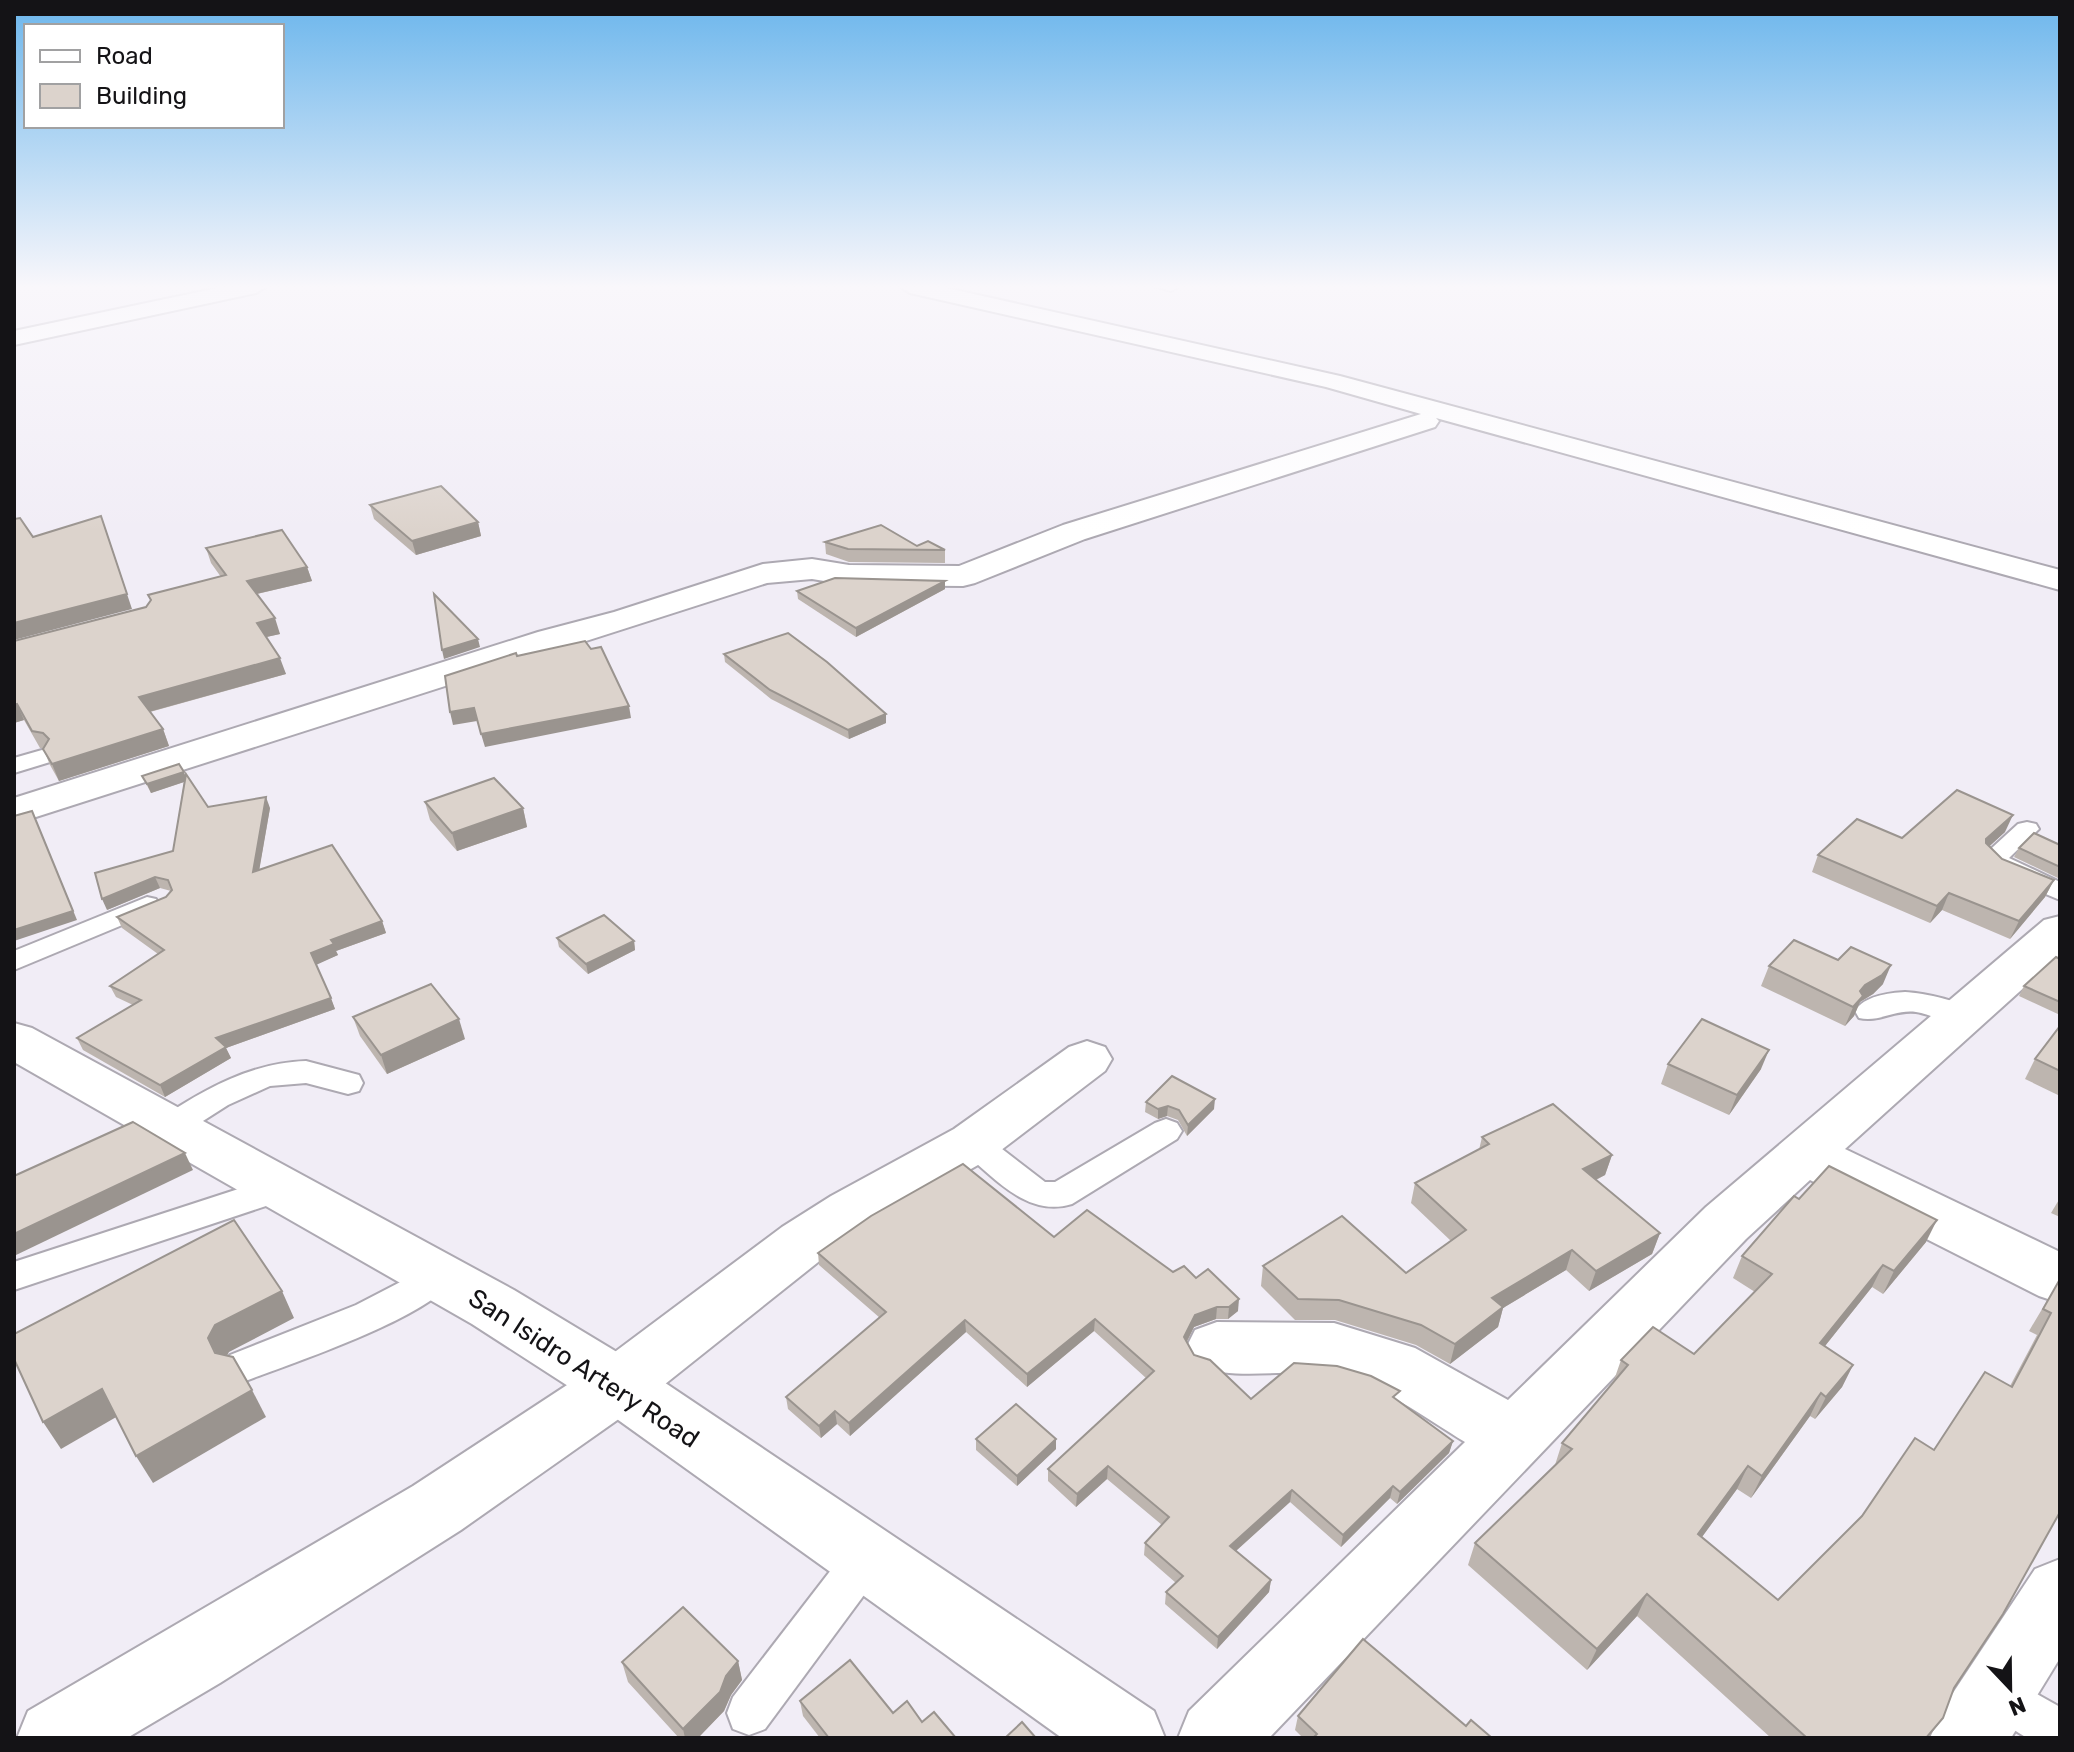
<svg xmlns="http://www.w3.org/2000/svg" width="2074" height="1752" viewBox="0 0 2074 1752" font-family="Rubik,sans-serif">
<style>
.lines{fill:none;stroke-linecap:round;stroke-linejoin:round}
.service-casing{stroke:#ada9b2;stroke-width:4}
.minor-casing{stroke:#ada9b2;stroke-width:4}
.tertiary-casing{stroke:#ada9b2;stroke-width:4}
.service{fill:#fff;fill-rule:evenodd}
.minor{fill:#fff;fill-rule:evenodd}
.tertiary{fill:#fff;fill-rule:evenodd}
.wall{fill:#bdb5af}
.shaded-wall{fill:#9a948f}
.building{fill:#dcd3cc;stroke:#9a948f;stroke-width:2}
.labels{text-anchor:middle;stroke-width:6;stroke-linejoin:round;paint-order:stroke}
.near-street-label{font-size:26px;fill:#141316;stroke:#fff}
</style>
<rect width="100%" height="100%" fill="#f1edf6"/>
<g class="lines">
<g class="service-casing">
<g id="service">
<polygon points="1154,286 1177,286 1178,287 1171,291"/>
<polygon points="42,750 50,752 54,757 50,762 14,773 14,758"/>
<polygon points="2027,822 2036,824 2039,829 2009,858 2060,882 2060,900 1995,873 1981,858 2018,824"/>
<polygon points="147,897 156,899 160,905 156,911 14,970 14,951"/>
<path d="M1905,992c18,1 62,9 72,24l-5,7c-19,5 -37,-8 -56,-11 -21,-3 -38,11 -57,6l-4,-7c9,-15 33,-18 50,-19z"/>
<path d="M306,1061l53,14 4,8 -4,8 -11,3 -42,-11 -36,3 -42,19 -47,30 -11,4 -11,-4 -5,-8 5,-8c46,-30 91,-56 147,-58z"/>
<path d="M1166,1119l11,4 5,8 -5,8 -105,65c-45,14 -78,-27 -110,-53l-5,-8 5,-8 11,-4 11,4 61,47h10l100,-59z"/>
<polygon points="281,1175 293,1179 297,1188 293,1197 14,1290 14,1262"/>
<path d="M439,1262l12,4 5,10c-19,38 -157,85 -200,101l-13,5 -13,-5 -5,-11 5,-11 126,-50z"/>
<polygon points="866,1539 881,1544 887,1558 881,1572 765,1729 749,1735 733,1729 727,1713 733,1697 851,1544"/>
<polygon points="1998,1672 2060,1707 2060,1738 2027,1738 1982,1710 1976,1694 1982,1678"/>
</g>
</g>
<g class="minor-casing">
<g id="minor">
<polygon points="227,286 267,286 256,293 14,345 14,331"/>
<polygon points="899,286 938,286 1340,376 2060,570 2060,590 1436,418 1439,421 1435,427 1085,539 975,583 963,586 849,585 812,579 767,583 14,824 14,798 538,632 614,612 763,564 812,559 849,565 959,566 1063,525 1421,414 1326,387 910,293"/>
<path d="M2060,916v39l-215,194 215,103v51l-21,-7 -229,-116 -64,59 -477,499h-91l11,-27 276,-269c-40,-24 -83,-58 -130,-67 -46,-8 -94,7 -140,-9l-9,-18 9,-18 22,-8 117,1 81,25 93,52 198,-193 338,-287z"/>
<polygon points="1087,1041 1105,1047 1112,1059 1105,1071 992,1157 871,1226 822,1259 640,1404 461,1530 220,1683 127,1738 17,1738 28,1711 413,1486 596,1366 782,1227 831,1196 954,1129 1069,1047"/>
<polygon points="2060,1559 2060,1658 2011,1738 1930,1738 1941,1711 2035,1569"/>
</g>
</g>
<g class="tertiary-casing">
<polygon id="tertiary" points="14,1023 32,1028 514,1290 640,1366 1154,1711 1165,1738 1062,1738 596,1404 472,1324 14,1062"/>
</g>
<use href="#service" class="service"/>
<use href="#minor" class="minor"/>
<use href="#tertiary" class="tertiary"/>
</g>
<g class="wall">
<polygon points="370,505 478,522 481,536 416,555 374,519"/>
<polygon points="825,542 917,546 945,550 945,563 849,562 826,554"/>
<polygon points="206,548 307,567 312,581 257,594 280,634 266,637 286,674 150,712 163,729 169,746 59,781 50,765 43,748 40,748 24,720 14,723 14,641 146,607 151,601 148,595 221,577 211,563"/>
<polygon points="945,589 856,637 798,599 797,591"/>
<polygon points="724,654 886,714 886,723 849,739 771,699 725,662"/>
<polygon points="184,772 185,776 208,807 270,808 259,870 382,921 386,933 336,951 338,955 316,964 335,1009 226,1048 231,1058 165,1097 83,1050 77,1038 133,1005 116,997 110,986 158,954 122,928 117,917 166,897 171,891 160,888 107,910 173,851 184,782 151,793 142,776"/>
<polygon points="425,802 523,808 527,827 457,851 430,820"/>
<polygon points="2005,832 1989,846 2002,859 2054,880 2045,897 2010,939 1942,910 1930,923 1812,872 1818,855 1902,838"/>
<polygon points="2060,845 2060,879 2014,857 2019,848"/>
<polygon points="557,938 634,941 635,950 588,974 559,947"/>
<polygon points="2060,959 2060,1015 2019,996 2024,986"/>
<polygon points="1769,966 1883,984 1873,994 1860,1002 1854,1016 1845,1026 1761,986"/>
<polygon points="353,1017 465,1039 387,1074 360,1036"/>
<polygon points="2060,1026 2060,1096 2025,1079 2035,1059"/>
<polygon points="1668,1064 1761,1069 1729,1115 1661,1084"/>
<polygon points="1146,1102 1214,1109 1187,1136 1178,1120 1167,1116 1158,1119 1145,1112"/>
<polygon points="1482,1137 1612,1155 1605,1175 1596,1180 1660,1233 1652,1254 1589,1291 1566,1270 1503,1308 1498,1327 1450,1364 1416,1345 1335,1320 1295,1320 1261,1286 1263,1266 1406,1273 1451,1241 1411,1203 1415,1183 1479,1150"/>
<polygon points="2060,1198 2060,1217 2051,1213"/>
<polygon points="1799,1199 1926,1242 1883,1294 1872,1287 1825,1346 1853,1365 1842,1387 1815,1419 1810,1416 1751,1498 1737,1489 1702,1537 1778,1600 1934,1450 2010,1386 2037,1335 2029,1331 2060,1279 1954,1688 1943,1718 1928,1738 1771,1738 1637,1616 1587,1670 1468,1565 1475,1543 1555,1465 1562,1443 1613,1383 1621,1360 1694,1354 1755,1292 1733,1278 1742,1256"/>
<polygon points="1054,1237 1173,1272 1196,1278 1238,1311 1228,1319 1216,1319 1194,1327 1187,1342 1194,1355 1251,1399 1398,1400 1453,1441 1449,1453 1397,1504 1390,1498 1341,1547 1290,1502 1236,1551 1271,1580 1269,1592 1217,1649 1165,1604 1166,1592 1176,1583 1144,1555 1145,1543 1162,1525 1107,1479 1076,1507 1048,1481 1048,1469 1146,1378 1094,1331 1027,1387 966,1332 850,1436 837,1424 821,1438 788,1409 786,1397 880,1318 819,1265 818,1253"/>
<polygon points="976,1439 1056,1449 1017,1486 976,1450"/>
<polygon points="738,1661 742,1680 731,1695 724,1711 698,1738 679,1738 628,1682 622,1662"/>
<polygon points="800,1701 893,1713 922,1722 956,1738 820,1738 803,1716"/>
<polygon points="1298,1716 1466,1726 1492,1738 1303,1738 1295,1730"/>
</g>
<g class="shaded-wall">
<polygon points="101,516 132,609 14,640 14,623"/>
<polygon points="478,522 481,536 416,555 412,541"/>
<polygon points="307,567 312,581 252,595 247,581"/>
<polygon points="945,581 945,589 856,637 856,628"/>
<polygon points="275,618 280,634 262,638 257,623"/>
<polygon points="478,639 480,647 444,659 442,650"/>
<polygon points="280,658 286,674 145,713 139,697"/>
<polygon points="17,704 24,720 14,723 14,705"/>
<polygon points="629,706 631,718 485,747 481,734"/>
<polygon points="474,708 477,721 453,725 450,712"/>
<polygon points="886,714 886,723 849,739 848,730"/>
<polygon points="163,729 169,746 59,781 52,764"/>
<polygon points="184,772 187,781 151,793 147,784"/>
<polygon points="266,797 270,808 257,883 253,872"/>
<polygon points="523,808 527,827 457,851 452,833"/>
<polygon points="2013,815 2005,832 1979,856 1986,839"/>
<polygon points="36,820 77,920 14,941 14,930"/>
<polygon points="155,877 160,888 107,910 102,899"/>
<polygon points="2054,880 2045,897 2010,939 2019,921"/>
<polygon points="1949,893 1942,910 1930,923 1937,906"/>
<polygon points="382,921 386,933 336,951 338,955 316,965 311,953 331,940"/>
<polygon points="634,941 635,950 588,974 586,964"/>
<polygon points="1891,965 1883,984 1873,994 1860,1002 1854,1016 1845,1026 1860,991 1865,985"/>
<polygon points="331,998 335,1009 226,1048 231,1058 165,1097 160,1085 216,1038"/>
<polygon points="459,1019 465,1039 387,1074 381,1055"/>
<polygon points="1769,1050 1761,1069 1729,1115 1737,1095"/>
<polygon points="1215,1099 1214,1109 1187,1136 1188,1125"/>
<polygon points="1168,1106 1167,1116 1158,1119 1158,1109"/>
<polygon points="185,1153 193,1170 14,1256 14,1234"/>
<polygon points="1612,1155 1605,1175 1577,1189 1583,1169"/>
<polygon points="1937,1220 1926,1242 1883,1294 1894,1271"/>
<polygon points="1660,1233 1652,1254 1589,1291 1596,1271"/>
<polygon points="1572,1250 1566,1270 1503,1308 1498,1327 1450,1364 1455,1344 1492,1298"/>
<polygon points="1883,1265 1872,1287 1809,1366 1820,1343"/>
<polygon points="282,1291 294,1318 229,1352 222,1365 208,1338 215,1325"/>
<polygon points="1239,1299 1238,1311 1228,1319 1229,1307"/>
<polygon points="1217,1307 1216,1319 1194,1327 1183,1349 1184,1337 1195,1315"/>
<polygon points="1095,1319 1094,1331 1027,1387 1027,1374"/>
<polygon points="965,1320 966,1332 850,1436 849,1423"/>
<polygon points="1853,1365 1842,1387 1815,1419 1826,1397"/>
<polygon points="102,1389 118,1416 61,1449 43,1422"/>
<polygon points="252,1390 266,1417 153,1483 136,1456"/>
<polygon points="1821,1393 1810,1416 1751,1498 1762,1476"/>
<polygon points="835,1411 837,1424 821,1438 819,1426"/>
<polygon points="1056,1439 1056,1449 1017,1486 1017,1476"/>
<polygon points="1453,1441 1449,1453 1397,1504 1400,1492"/>
<polygon points="1108,1466 1107,1479 1076,1507 1077,1494"/>
<polygon points="1748,1466 1737,1489 1688,1556 1698,1534"/>
<polygon points="1393,1486 1390,1498 1341,1547 1343,1535"/>
<polygon points="1292,1490 1290,1502 1228,1558 1230,1546"/>
<polygon points="1271,1580 1269,1592 1217,1649 1218,1637"/>
<polygon points="1647,1594 1637,1616 1587,1670 1597,1649"/>
<polygon points="738,1661 742,1680 731,1695 724,1711 698,1738 685,1738 683,1729"/>
</g>
<g class="building">
<polygon points="441,486 478,522 412,541 370,505"/>
<polygon points="101,516 127,594 14,623 14,519 20,518 33,537"/>
<polygon points="881,525 917,546 928,541 945,550 848,549 825,542"/>
<polygon points="282,530 307,567 247,581 275,618 257,623 280,658 139,697 163,729 52,764 43,749 49,739 43,733 32,731 17,704 14,705 14,641 146,607 151,600 148,595 226,575 206,548"/>
<polygon points="835,578 945,581 856,628 797,591"/>
<polygon points="434,594 478,639 442,650"/>
<polygon points="788,633 827,662 886,714 848,730 770,690 724,654"/>
<polygon points="585,641 591,649 601,647 629,706 481,734 474,708 450,712 445,676 516,653 517,656"/>
<polygon points="179,764 184,772 147,784 142,776"/>
<polygon points="186,774 208,807 266,797 253,872 332,845 382,921 331,940 334,944 311,953 331,998 216,1038 226,1047 160,1085 77,1038 141,1000 110,986 164,950 117,917 166,897 172,890 168,880 155,877 102,899 95,873 173,851"/>
<polygon points="494,778 523,808 452,833 425,802"/>
<polygon points="1957,790 2013,815 1986,839 1986,843 2002,859 2054,880 2019,921 1949,893 1937,906 1818,855 1857,819 1902,838"/>
<polygon points="32,811 73,911 14,930 14,816"/>
<polygon points="2034,833 2060,845 2060,867 2019,848"/>
<polygon points="604,915 634,941 586,964 557,938"/>
<polygon points="1794,940 1838,960 1851,947 1891,965 1882,975 1865,985 1860,991 1863,996 1853,1007 1769,966"/>
<polygon points="2056,957 2060,959 2060,1002 2024,986"/>
<polygon points="431,984 459,1019 381,1055 353,1017"/>
<polygon points="1702,1019 1769,1050 1737,1095 1668,1064"/>
<polygon points="2060,1026 2060,1071 2035,1059"/>
<polygon points="1172,1076 1215,1099 1188,1125 1179,1110 1168,1106 1158,1109 1146,1102"/>
<polygon points="1553,1104 1612,1155 1583,1169 1660,1233 1596,1271 1572,1250 1492,1298 1503,1307 1455,1344 1421,1325 1339,1300 1298,1299 1263,1266 1342,1216 1406,1273 1466,1230 1415,1183 1489,1144 1482,1137"/>
<polygon points="133,1122 185,1153 14,1234 14,1176"/>
<polygon points="963,1164 1054,1237 1087,1210 1173,1272 1184,1266 1196,1278 1208,1269 1239,1299 1229,1307 1217,1307 1195,1315 1184,1337 1194,1355 1210,1360 1251,1399 1294,1363 1337,1366 1371,1376 1400,1391 1393,1397 1453,1441 1400,1492 1393,1486 1343,1535 1292,1490 1230,1546 1271,1580 1218,1637 1166,1592 1183,1576 1145,1543 1169,1517 1108,1466 1077,1494 1048,1469 1154,1371 1095,1319 1027,1374 965,1320 849,1423 835,1411 819,1426 786,1397 886,1312 818,1253 871,1216"/>
<polygon points="1829,1166 1937,1220 1894,1271 1883,1265 1820,1343 1853,1365 1826,1397 1821,1393 1762,1476 1748,1466 1698,1534 1778,1600 1862,1516 1915,1438 1934,1450 1985,1372 2012,1387 2051,1313 2043,1309 2060,1279 2060,1512 2003,1614 1954,1688 1943,1718 1926,1738 1807,1738 1647,1594 1597,1649 1475,1543 1572,1449 1562,1443 1628,1365 1621,1360 1653,1327 1694,1354 1772,1274 1742,1256 1794,1196 1799,1199"/>
<polygon points="234,1220 282,1291 215,1325 208,1338 215,1353 233,1357 252,1390 136,1456 102,1389 43,1422 14,1359 14,1334"/>
<polygon points="1016,1404 1056,1439 1017,1476 976,1439"/>
<polygon points="683,1607 738,1661 726,1676 720,1692 683,1729 622,1662"/>
<polygon points="1363,1639 1466,1726 1471,1720 1492,1738 1313,1738 1317,1734 1298,1716"/>
<polygon points="850,1660 893,1713 907,1701 922,1722 934,1712 956,1738 829,1738 800,1701"/>
<polygon points="1022,1722 1036,1738 1005,1738"/>
</g>
<linearGradient id="sky" x2="0" y2="1"><stop stop-color="#6cb6ec"/><stop offset="0.54" stop-color="#f9f7fb"/><stop offset="1" stop-color="#f9f7fb" stop-opacity="0"/></linearGradient>
<rect width="2074" height="531" fill="url(#sky)"/>
<g class="labels">
<g class="near-street-label">
<text transform="translate(584 1368) rotate(33)" y="9">San Isidro Artery Road</text>
</g>
</g>
<rect width="2074" height="1752" fill="none" stroke="#141316" stroke-width="32"/>
<rect x="24" y="24" width="260" height="104" fill="#ffffff" stroke="#a1a1a2" stroke-width="2"/>
<rect x="40" y="50" width="40" height="12" fill="#ffffff" stroke="#a1a1a2" stroke-width="2"/>
<text x="96" y="64" font-size="24" fill="#141316">Road</text>
<rect x="40" y="84" width="40" height="24" fill="#dcd3cc" stroke="#a1a1a2" stroke-width="2"/>
<text x="96" y="104" font-size="24" fill="#141316">Building</text>
<g transform="translate(2010 1688) rotate(158)" stroke="#ffffff" stroke-width="6" paint-order="stroke">
<path d="M0-6L14 30L0 20L-14 30Z" fill="#141316"/>
<text y="-12" font-size="22" font-weight="bold" text-anchor="middle" fill="#141316">N</text>
</g>
</svg>
